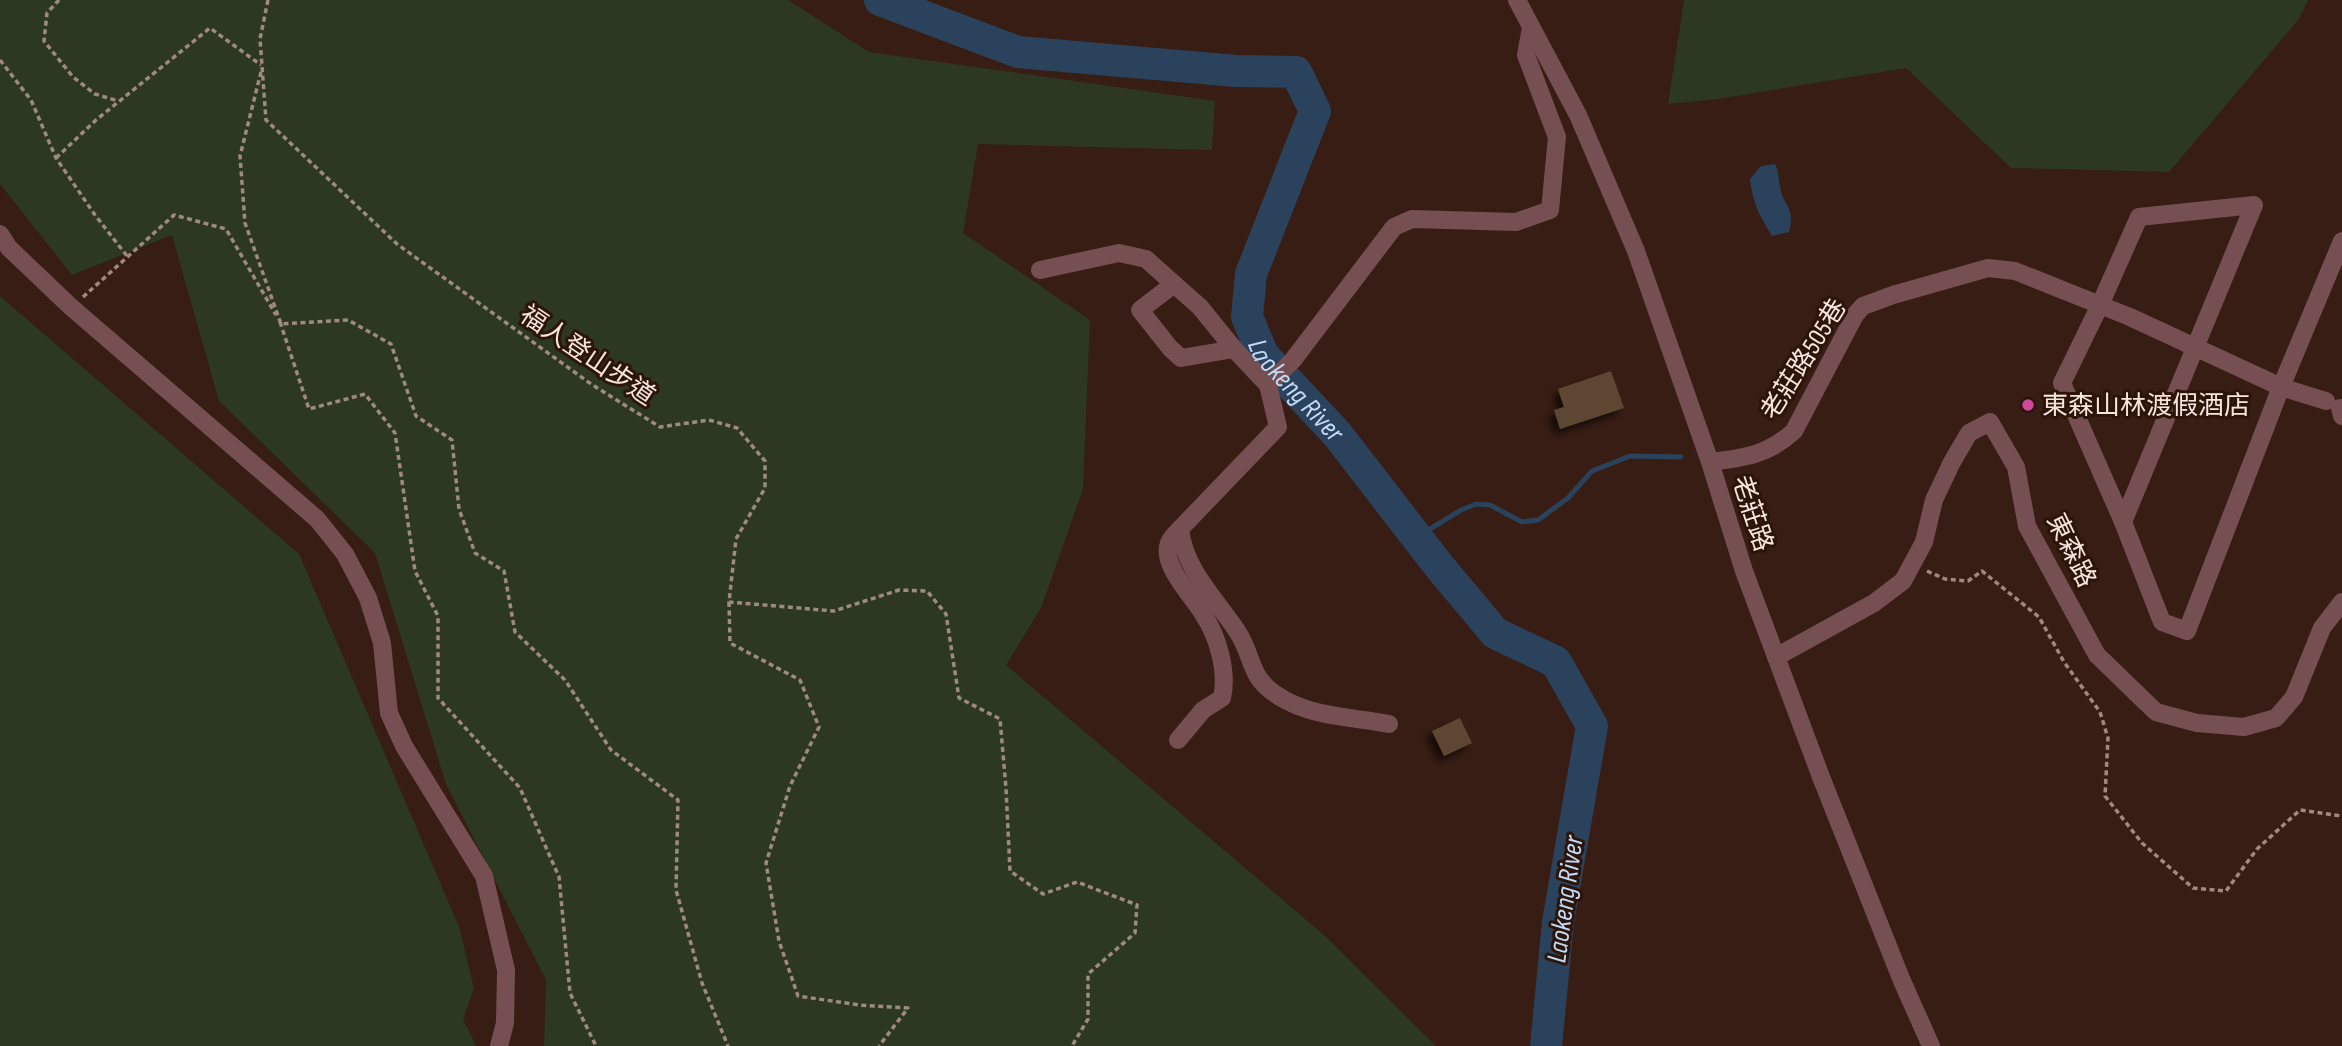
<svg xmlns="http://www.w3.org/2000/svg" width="2342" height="1046" viewBox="0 0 2342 1046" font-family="'Sofia Sans Condensed','Noto Sans TC',sans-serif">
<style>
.green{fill:#2c3821}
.water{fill:#2b425c}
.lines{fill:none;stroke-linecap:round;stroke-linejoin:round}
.stream{stroke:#2b425c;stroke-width:5}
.river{stroke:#2b425c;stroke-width:32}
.building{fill:#5d4632;filter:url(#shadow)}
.path{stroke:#9f8980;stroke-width:3.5;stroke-dasharray:5 3.5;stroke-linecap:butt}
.minor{stroke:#754f51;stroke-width:18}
.hotel-dot{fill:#d1479c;stroke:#2c1409;stroke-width:2.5}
.labels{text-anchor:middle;stroke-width:6;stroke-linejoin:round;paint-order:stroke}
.street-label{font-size:26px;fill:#f7e5de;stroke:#2c1409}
.poi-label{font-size:26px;fill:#f7e5de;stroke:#2c1409;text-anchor:start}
.water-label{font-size:28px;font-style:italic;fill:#c1daf8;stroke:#2c1409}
</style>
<defs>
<filter id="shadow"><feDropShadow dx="-6" dy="6" stdDeviation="3.5" flood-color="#0009"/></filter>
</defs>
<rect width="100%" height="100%" fill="#371d13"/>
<g class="green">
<polygon points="0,0 788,0 869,52 1215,101 1212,150 978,144 963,233 1090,320 1083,489 1041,608 1006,665 1324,935 1436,1046 544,1046 546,980 446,784 375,553 219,401 172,235 72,275 0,184"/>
<polygon points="1684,0 2308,0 2299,19 2169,172 2011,168 1906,68 1718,99 1668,104"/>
<polygon points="0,296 299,554 460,929 474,989 463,1019 476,1046 0,1046"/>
</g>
<path class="water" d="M1775,164c4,8 3,13 5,23 3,19 16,20 9,45l-17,4c-12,-19 -20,-35 -22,-57l11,-13z"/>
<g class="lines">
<polyline class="stream" points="1417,537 1461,510 1476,504 1490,505 1522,522 1538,520 1568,498 1592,471 1630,456 1681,457"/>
<path class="river" id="s1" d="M880,0l138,52 218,19 60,1 19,39 -64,163 -4,43 16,38 74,79 102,132 56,67 61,29 36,64 -34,196 -12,124"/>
</g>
<g class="building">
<polygon points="1611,371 1624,408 1560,429 1554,410 1564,407 1558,389"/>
<polygon points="1460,718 1472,743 1444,756 1432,731"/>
</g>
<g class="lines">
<g class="path">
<polyline points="59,0 47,13 44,41 73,77 95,94 118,101"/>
<polyline points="268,0 260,39 266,120 397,244 591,384 660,427 709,420 737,428 765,461 765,488 736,539 729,602 834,611 899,590 927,591 946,614 959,698 1000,719 1006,788 1010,871 1043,894 1077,882 1137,905 1135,933 1088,974 1088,1019 1072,1046"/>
<polyline points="0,60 31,100 56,158 95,215 127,256"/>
<polyline points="261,72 240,156 245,223 281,324 348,320 391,344 416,416 452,440 459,509 475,553 504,571 515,632 565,680 611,750 678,800 676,890 702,983 728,1046"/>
<polyline points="56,158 96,120 210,28 261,65"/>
<polyline points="83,297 174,215 226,229 276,315"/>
<polyline points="280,322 309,409 365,394 395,433 415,571 438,616 438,698 520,788 559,877 570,993 596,1046"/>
<polyline points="1927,571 1945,579 1968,581 1982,571 2039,617 2064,662 2100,712 2108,738 2105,796 2142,843 2193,888 2226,891 2257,849 2300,810 2342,816"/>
<polyline points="729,602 730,643 800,680 819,727 790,786 766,863 779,941 798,996 859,1005 908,1008 879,1046"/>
</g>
<g class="minor">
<polyline points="1517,0 1578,115 1636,251 1710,462 1744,571 1821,777 1902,981 1931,1046"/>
<polyline points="0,234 9,248 71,307 317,519 345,554 368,598 382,643 389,713 404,746 484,876 506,970 505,1023 499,1046"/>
<path d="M1040,270l79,-17 27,6 28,25 -34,26 30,38 11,10 53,-9 34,36 10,42 -98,102c-5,5 -11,11 -12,18 -4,21 25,50 35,67 15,22 25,58 19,84l-19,12 -25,30"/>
<polyline points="1174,284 1200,307 1234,349"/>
<polyline points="1268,385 1293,360 1394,227 1412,219 1516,222 1550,210 1557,137 1526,55 1531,28"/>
<polyline points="2340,408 2342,416"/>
<path d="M1710,462c34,-4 58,-7 84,-31l61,-116 8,-9 30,-11 95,-27 27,3 115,46 151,70 45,14"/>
<polyline points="2123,522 2254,205 2139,217 2100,305 2062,383 2123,522 2162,622 2187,631 2281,387 2342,241"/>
<path d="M1180,529c4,40 36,70 57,102 18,27 10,46 43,66 31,20 74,20 109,27"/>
<polyline points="1776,657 1874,603 1903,581 1924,542 1934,500 1952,462 1969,433 1990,422 2016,467 2027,526 2097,655 2156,712 2197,723 2244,727 2276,718 2294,697 2322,628 2342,602"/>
</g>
</g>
<circle class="hotel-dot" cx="2028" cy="405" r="7"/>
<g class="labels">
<g class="street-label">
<text transform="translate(588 355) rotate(34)" y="9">福人登山步道</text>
<text transform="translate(1803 359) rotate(-58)" y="9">老莊路505巷</text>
<text transform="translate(1753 513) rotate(72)" y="9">老莊路</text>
<text transform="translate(2072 550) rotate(64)" y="9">東森路</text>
</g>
<g class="poi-label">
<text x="2042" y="414">東森山林渡假酒店</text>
</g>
<g class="water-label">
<text dy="10" stroke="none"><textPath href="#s1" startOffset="777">Laokeng River</textPath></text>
<text transform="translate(1564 899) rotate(-82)" y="10">Laokeng River</text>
</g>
</g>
</svg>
